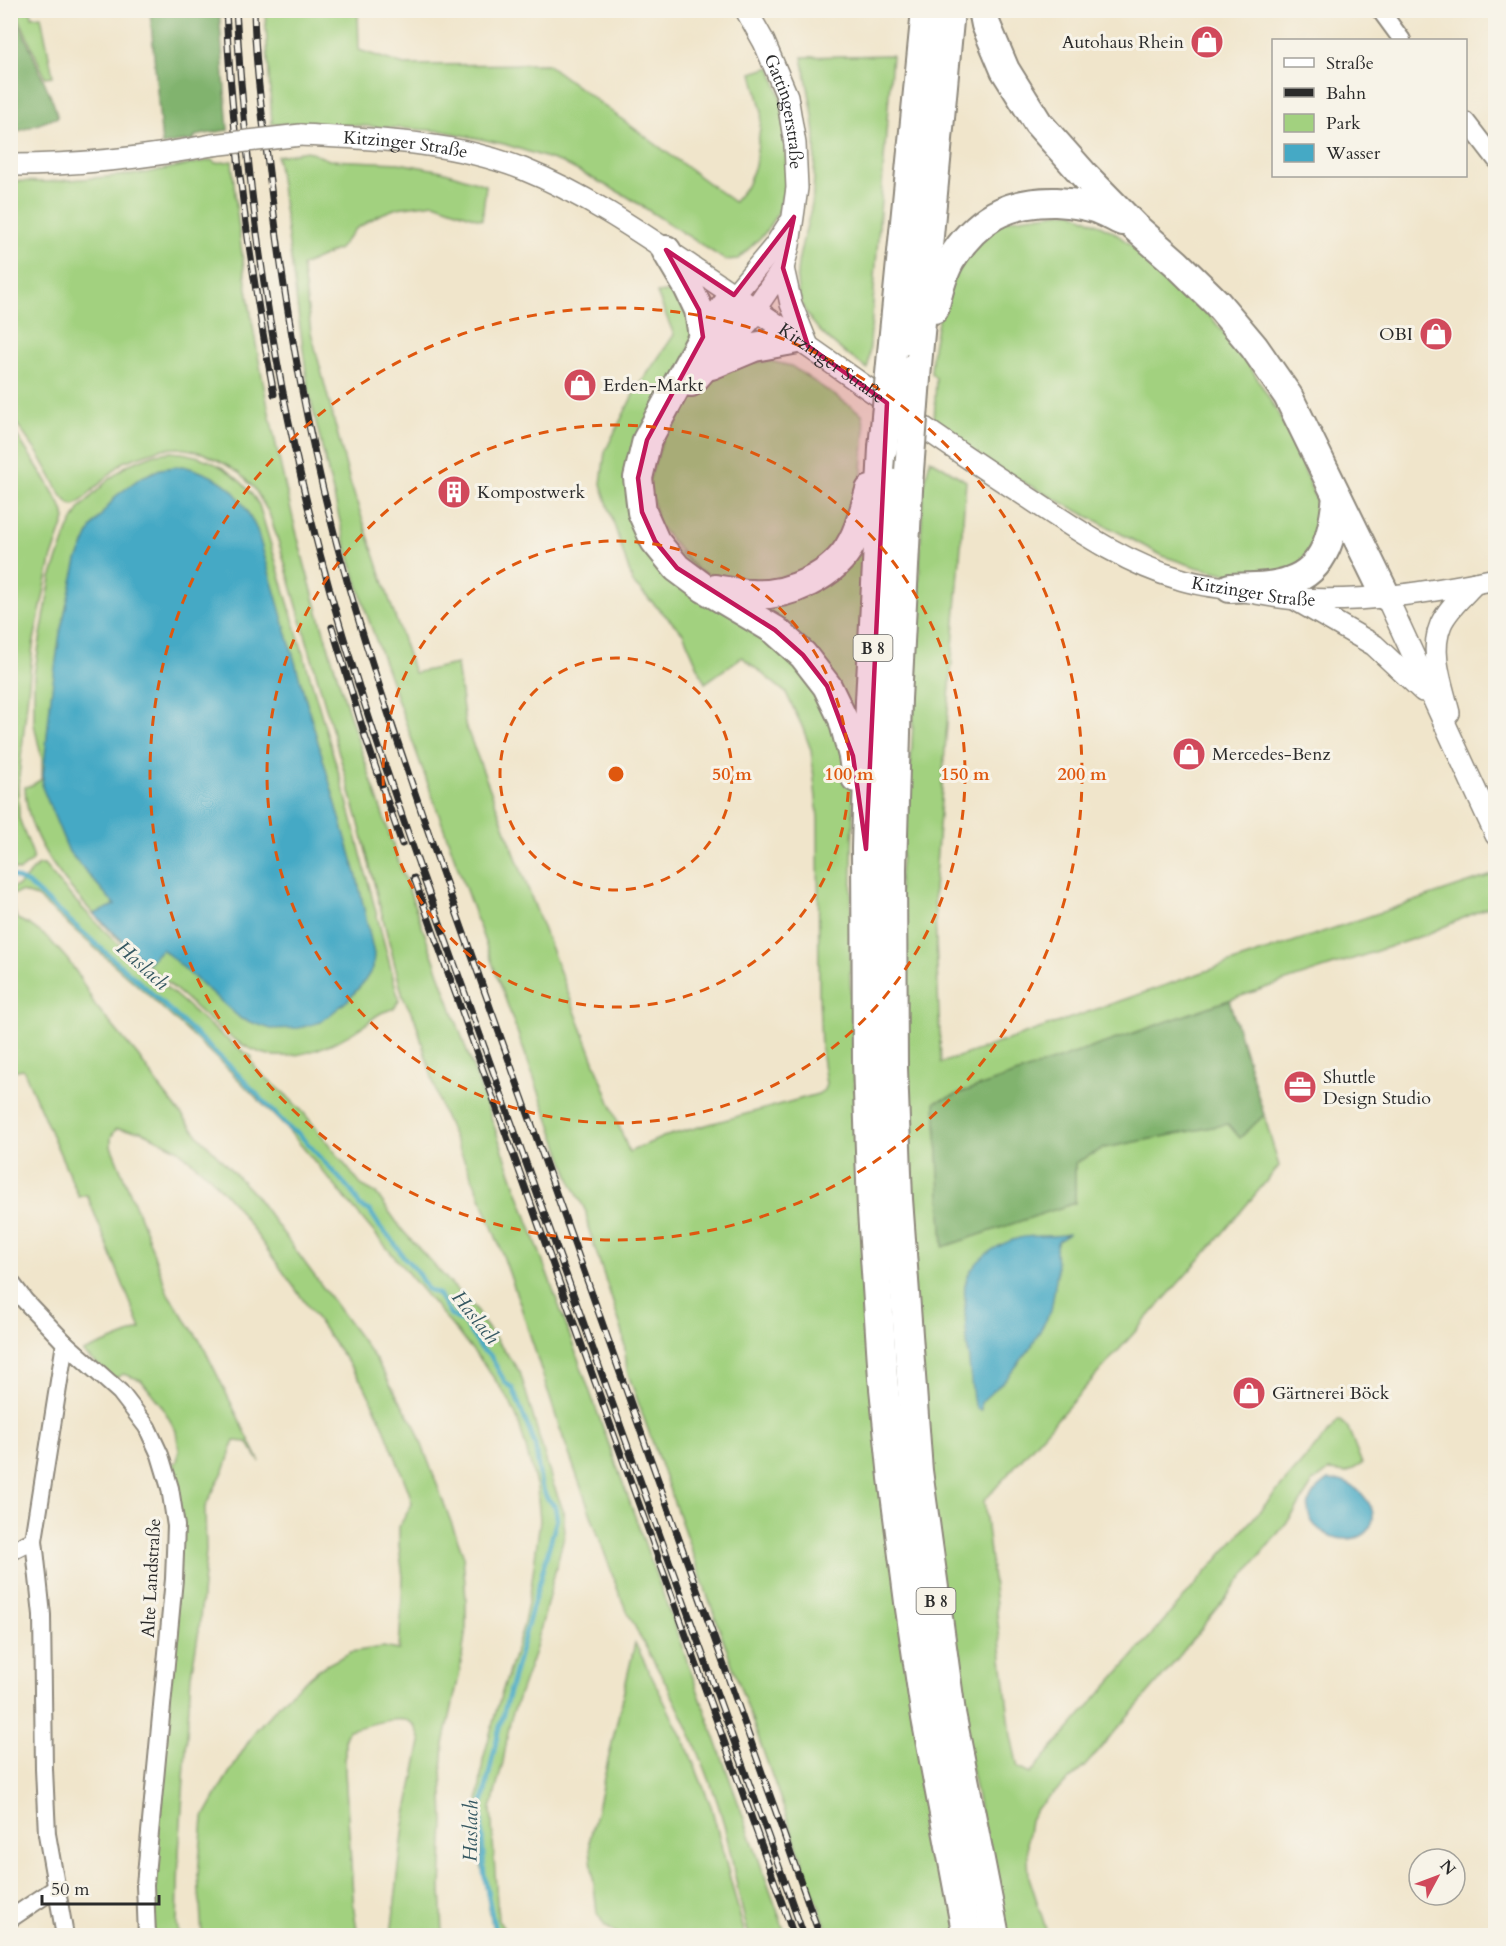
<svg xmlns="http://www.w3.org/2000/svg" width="1506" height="1946" viewBox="0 0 1506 1946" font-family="Cardo,serif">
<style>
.green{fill:#a2d17f;stroke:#667e55;stroke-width:1.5}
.forest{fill:#81b36e;stroke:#566f4c;stroke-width:1.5}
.water{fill:#45a9c5;stroke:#386a78;stroke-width:1.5}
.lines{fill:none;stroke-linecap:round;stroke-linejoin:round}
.stream{stroke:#45a9c5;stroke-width:4.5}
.minor-casing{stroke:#8e887b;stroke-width:20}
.tertiary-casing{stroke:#8e887b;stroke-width:24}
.trunk-casing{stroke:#8e887b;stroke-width:32}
.minor{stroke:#fff;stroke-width:16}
.tertiary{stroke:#fff;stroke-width:21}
.trunk{stroke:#fff;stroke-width:28}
.rail-casing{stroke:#2b2b2b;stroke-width:7}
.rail{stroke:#f7f3e8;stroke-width:4.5;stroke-dasharray:14;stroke-linecap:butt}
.tertiary-bridge-casing{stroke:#8e887b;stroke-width:24;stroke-linecap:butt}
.trunk-bridge-casing{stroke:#8e887b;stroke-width:32;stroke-linecap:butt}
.tertiary-bridge{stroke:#fff;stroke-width:21}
.trunk-bridge{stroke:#fff;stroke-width:28}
.marked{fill:#c2185b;fill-opacity:0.2;stroke:#c2185b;stroke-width:4.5;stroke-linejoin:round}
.ring{fill:none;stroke:#df570e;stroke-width:3;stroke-dasharray:10 8}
.labels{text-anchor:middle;stroke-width:6;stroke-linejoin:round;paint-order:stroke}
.shield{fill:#f7f3e8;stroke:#686764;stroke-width:1.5}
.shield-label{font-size:16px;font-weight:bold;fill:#2b2b2b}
.poi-label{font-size:18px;fill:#2b2b2b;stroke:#f7f3e8;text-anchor:start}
.street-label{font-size:18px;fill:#2b2b2b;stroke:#f7f3e8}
.water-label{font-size:20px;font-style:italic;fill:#345761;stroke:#f7f3e8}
.centre{fill:#df570e;stroke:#f7f3e8;stroke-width:3}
.ring-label{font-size:18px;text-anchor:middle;font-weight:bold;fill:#df570e;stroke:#f7f3e8;stroke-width:6;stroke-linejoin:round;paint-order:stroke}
</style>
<rect width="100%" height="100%" fill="#f7f3e8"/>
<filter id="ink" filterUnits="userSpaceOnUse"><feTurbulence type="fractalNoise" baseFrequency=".0167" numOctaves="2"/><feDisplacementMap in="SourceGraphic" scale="12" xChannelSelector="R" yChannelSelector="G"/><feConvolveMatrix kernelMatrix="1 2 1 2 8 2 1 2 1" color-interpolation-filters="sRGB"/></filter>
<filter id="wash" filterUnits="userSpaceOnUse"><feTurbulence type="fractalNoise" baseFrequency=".008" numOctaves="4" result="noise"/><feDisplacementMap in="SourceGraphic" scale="24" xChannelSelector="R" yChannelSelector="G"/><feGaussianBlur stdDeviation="1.35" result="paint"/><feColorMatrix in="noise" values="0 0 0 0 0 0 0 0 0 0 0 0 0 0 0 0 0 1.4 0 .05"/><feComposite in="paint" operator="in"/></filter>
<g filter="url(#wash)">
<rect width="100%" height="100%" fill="#f0e5cb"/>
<g class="green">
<polygon points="16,11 31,11 32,17 41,16 53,76 45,77"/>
<polygon points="265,11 358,11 359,50 404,65 547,64 734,202 747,186 755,166 762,112 752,73 771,67 782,102 787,176 779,211 764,234 738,259 725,260 628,197 563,163 504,144 443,131 348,125 272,124"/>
<path d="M892,55l-24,314c-25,-17 -56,-38 -67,-67 -12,-33 6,-68 11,-99 2,-15 2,-31 3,-46 2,-34 -7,-68 -13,-100z"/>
<polygon points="307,151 329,160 399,163 442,171 486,185 482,220 434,203 397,208 379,215 354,230 339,249 302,266 311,332 350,482 414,673 457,664 465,724 629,1152 663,1137 818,1094 824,1090 826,1084 821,1049 819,994 818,818 811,750 802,726 786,693 742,657 705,683 683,633 633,583 601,484 605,452 634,393 674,335 657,293 671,291 687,314 693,337 633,512 772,635 820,683 852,777 853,812 850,974 855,1097 962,1935 829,1935 627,1371 623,1333 588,1227 586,1212 572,1184 367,615 345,542 309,393 277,156"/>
<path d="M212,160l3,3 17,-2c11,136 38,270 72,401 27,100 60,197 93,295l389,1078h-37c-14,-45 -17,-92 -33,-137 -13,-37 -29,-74 -47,-109 -17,-31 -35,-61 -49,-93l-61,-170 -39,-122 -19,-54 -23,-59 -37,-83 -26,-89 -12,-22 -45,-177 -77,-270 -12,-37 -15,-25 -15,-15 -14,-9 -20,-10 -14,-4 -13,-2 -17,1 -38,13 -44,41 -5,2 -5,-1 -7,-8 -23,-41 -28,-39v-235l36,1 93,-8z"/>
<polygon points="1071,211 1112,231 1155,263 1194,297 1245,358 1278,413 1300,459 1316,500 1322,530 1294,572 1232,575 1196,567 1163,556 1006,473 934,425 936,378 931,373 933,347 945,287 992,222"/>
<polygon points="752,354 755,362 770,361 791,366 862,414 865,428 861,484 852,522 816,569 740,587 697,570 658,525 648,482 671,414 689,396 720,368"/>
<polygon points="10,425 46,480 63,510 65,519 51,560 33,645 18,786 19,818 33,855 32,861 19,871 10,868"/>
<path d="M171,452c37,2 69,21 88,53l88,296 52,199c-2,3 -3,6 -5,8 -3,2 -9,3 -13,5 -6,3 -12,9 -18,13 -24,17 -65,35 -94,29 -34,-7 -61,-37 -86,-59 -47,-40 -96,-82 -131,-133 -16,-24 -26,-47 -27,-76l7,-2 10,-6v-19l-8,-36v-49l17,-97 17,-48 12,-22 26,-26 21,-17 28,-11z"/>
<polygon points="930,459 966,481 934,890 941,1063 1218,967 1495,874 1495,904 1425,935 1229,1000 935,1102 943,1247 1075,1203 1075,1163 1104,1148 1228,1124 1240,1138 1264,1115 1279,1166 1217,1240 984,1501 1011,1736 1018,1768 1030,1774 1339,1420 1348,1428 1362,1464 1346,1473 1329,1471 1313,1482 1295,1512 1160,1680 1085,1766 1036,1809 1030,1820 1027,1841 1029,1877 1048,1935 1005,1935 955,1690 940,1577 913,1303 902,1102 899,879 908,803 912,744 923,491"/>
<polygon points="872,518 853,725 750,597 784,595"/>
<path d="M38,865h6c41,50 88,93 137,135 23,20 45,41 71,57l-1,2 5,10 28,24 20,20 57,72 15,8 27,38 61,67 11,10 6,11 39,53 32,109 11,29 2,22 -30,119 -25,70 -7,41 -12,47 7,111 6,9 -2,6h-8l-1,-4 -12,-68 -4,-39 1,-21 5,-43 14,-52 26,-81 8,-39 9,-68 -3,-32 -18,-65 -10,-23 -25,-36 -195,-233 -58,-59 -86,-80 -108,-95 -16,-5 -10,3v-7l7,-2z"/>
<path d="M10,898l7,21 13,6 18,13 19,21 10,14 18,32 43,51 23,33 36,45 58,61 119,162 41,69 48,128 3,47v27l-6,43 -16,73 -2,25 2,53 -3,65 2,48h-52l13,-110 17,-83c-2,-7 -4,-16 -11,-20 -12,-8 -47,5 -61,8l-4,8v33l9,140 4,24h-156l-4,-61 5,-55 20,-36 32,-52 30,-33 34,-29 32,-17 32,-5 16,3 4,-73 -4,-31v-19l13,-23 -3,-12 -26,-67 -19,-40 -128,-179 -27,-30 -32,-27 -36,-18 -25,-2 -5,8v9l35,86 22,62 34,50 58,118 -13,-20 -13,-1 -8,25 -21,41 1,44 -7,79 -8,45 -12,177 -2,73 2,10h-26l-1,-45 24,-273 -8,-151 9,-4 2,-12 -3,-19 -15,-26 -20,-25 -18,-6 -9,5 -31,-27 58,-23 -54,-134 -8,2 -56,-128 -12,2z"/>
<polygon points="635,1643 687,1747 711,1806 745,1935 619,1935 605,1926 597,1913 590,1849 590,1839"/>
</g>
<g class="forest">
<polygon points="10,11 14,11 53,102 58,117 11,134"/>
<polygon points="150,11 219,11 228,130 195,136 194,140 162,145"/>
<polygon points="1229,1000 1264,1115 1240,1138 1228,1124 1104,1148 1075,1163 1075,1203 943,1247 935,1102"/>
</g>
<g class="water">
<path d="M183,466c43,12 55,24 74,64l100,347 17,77 -1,14 -9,14 -16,18 -27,22 -22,6 -28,1 -30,-10 -79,-70 -15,15 -53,-50 21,-9 -46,-53 -27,-65 9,-92 9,-62 17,-73 15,-33 24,-31 24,-18 20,-9z"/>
<path d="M1069,1234l-11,7 -2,5 1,27 -6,38 -21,38 -23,29 -26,24v8l-4,-1 -4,-9c-3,-32 -8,-64 -8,-97 0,-5 -1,-13 0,-18 5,-24 32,-41 54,-47 16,-4 34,0 50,-4z"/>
<path d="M1329,1480c4,1 10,0 14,2 16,5 38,27 27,45 -20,33 -99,-9 -41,-47z"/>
</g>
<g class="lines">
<polyline class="stream" points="10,875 27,883 147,989 233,1069 290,1129 298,1133 353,1193 360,1206 370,1211 380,1227 393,1241 402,1255 416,1270 427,1289 438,1294 451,1315 464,1323 482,1350 490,1355 505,1382 513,1389 535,1445 541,1485 547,1498 555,1506 557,1518 498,1733 481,1811 484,1873 496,1936"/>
</g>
</g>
<g filter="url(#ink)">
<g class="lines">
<g class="minor-casing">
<g id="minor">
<polyline points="1380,10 1402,40"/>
<polyline points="1466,121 1496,160"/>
<polyline points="10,1281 25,1301 65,1343 120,1392 147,1427 160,1455 170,1488 176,1526 174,1579 145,1885 147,1936"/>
<polyline points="65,1343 34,1540 42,1615 44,1769 47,1834 65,1936"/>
<polyline points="10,1552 34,1540"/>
<polyline points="10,1919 56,1888"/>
</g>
</g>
<g class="tertiary-casing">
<g id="tertiary">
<path id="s1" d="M746,10l18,32 23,54 8,48 2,44 -8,57 -6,23 -28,41"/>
<path id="s2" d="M301,135c74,4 151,6 222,34 62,25 117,63 172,100 107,70 209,148 317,218 53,34 107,75 168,92 19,6 39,8 59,11 19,3 39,8 59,9 66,4 133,-7 198,-20"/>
<path d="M10,165c68,0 135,-7 202,-20"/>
<polyline points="783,268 791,304 808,346"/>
<polyline points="734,295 774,247 789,224"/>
<polyline points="1386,596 1496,835"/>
<polyline points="1298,601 1374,645 1423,691"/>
<path d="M1449,713c-7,-28 -20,-61 -8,-89 7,-16 23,-29 34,-41"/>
</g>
</g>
<g class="trunk-casing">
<g id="trunk">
<polyline points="983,10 986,25 1005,70 1038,123 1085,176 1135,227 1176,263 1217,303 1254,347 1288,396 1386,596"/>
<polyline points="666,250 688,287 699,310 703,337"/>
<polyline points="734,295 703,337 647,440 638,478 642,512 655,541 677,568 704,588 775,630 803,655 827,686 843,719 853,756 856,778"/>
<path d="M934,309c4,-16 8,-34 16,-48 26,-42 57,-60 106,-59 14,1 28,2 41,7 8,3 16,8 25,12"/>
<polyline points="892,353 926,10"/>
<polyline points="711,365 754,347 798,339"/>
<polyline points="917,365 950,10"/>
<polyline points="691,382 755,309"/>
<polyline points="883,448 870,701 866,849 867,1061 872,1211 883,1378 893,1478 909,1602 926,1718 967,1936"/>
<polyline points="909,471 897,699 892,869 893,1068 898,1199 918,1471 951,1713 995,1936"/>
<path d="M1230,588c19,-1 42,0 60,-7 37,-12 43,-50 47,-84"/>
<path d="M715,589c12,2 24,5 36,5 37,3 84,-18 101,-52 9,-16 13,-35 18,-52"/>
</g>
</g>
<use href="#minor" class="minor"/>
<use href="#tertiary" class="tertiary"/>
<use href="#trunk" class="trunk"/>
<g class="rail-casing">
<g id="rail">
<path d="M226,10c6,129 24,258 48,384"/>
<path d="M236,10c11,196 41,392 94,581 27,95 59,187 91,280l383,1065"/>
<path d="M254,10c1,52 8,103 14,154 16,143 41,286 81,424 27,94 60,187 92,281l379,1067"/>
<polyline points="332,627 365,736 402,844"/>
<polyline points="414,878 794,1936"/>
</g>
</g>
<use href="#rail" class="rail"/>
<g class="tertiary-bridge-casing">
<polyline id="tertiary-bridge" points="212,145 301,135"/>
</g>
<g class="trunk-bridge-casing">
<g id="trunk-bridge">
<polyline points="883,448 892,353"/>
<polyline points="909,471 917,365"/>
</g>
</g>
<use href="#tertiary-bridge" class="tertiary-bridge"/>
<use href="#trunk-bridge" class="trunk-bridge"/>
</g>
</g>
<path class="marked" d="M794,217l-11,51 25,78 79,57 -21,446 -13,-93 -26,-70 -24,-31 -28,-25 -98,-62 -22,-27 -13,-29 -4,-34 9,-38 56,-103 -4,-27 -33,-60 68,45z"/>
<g class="ring">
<circle cx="616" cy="774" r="116"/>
<circle cx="616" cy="774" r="233"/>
<circle cx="616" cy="774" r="349"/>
<circle cx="616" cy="774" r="466"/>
</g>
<defs>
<g id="shop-disc" transform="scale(1.725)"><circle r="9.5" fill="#d1495b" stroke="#f7f3e8"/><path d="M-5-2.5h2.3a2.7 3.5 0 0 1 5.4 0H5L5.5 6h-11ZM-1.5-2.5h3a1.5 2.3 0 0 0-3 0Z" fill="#fff"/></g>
<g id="building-disc" transform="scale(1.725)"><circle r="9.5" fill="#d1495b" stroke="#f7f3e8"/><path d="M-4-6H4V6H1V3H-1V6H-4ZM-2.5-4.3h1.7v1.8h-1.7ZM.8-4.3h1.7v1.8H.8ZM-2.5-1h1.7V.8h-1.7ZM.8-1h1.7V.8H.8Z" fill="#fff"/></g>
<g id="office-disc" transform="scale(1.725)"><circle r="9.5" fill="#d1495b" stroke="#f7f3e8"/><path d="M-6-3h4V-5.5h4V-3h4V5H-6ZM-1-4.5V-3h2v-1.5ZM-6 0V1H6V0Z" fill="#fff"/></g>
</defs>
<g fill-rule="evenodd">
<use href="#shop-disc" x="1207" y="42"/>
<use href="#shop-disc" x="1436" y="334"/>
<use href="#shop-disc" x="580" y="385"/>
<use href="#building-disc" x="454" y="492"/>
<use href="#shop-disc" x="1189" y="754"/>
<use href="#office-disc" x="1300" y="1087"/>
<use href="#shop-disc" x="1249" y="1393"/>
</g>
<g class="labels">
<g class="shield">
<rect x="853.5" y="635" width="39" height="26" rx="4.5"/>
<rect x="916.5" y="1588" width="39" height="26" rx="4.5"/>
</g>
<g class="shield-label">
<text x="873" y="654">B 8</text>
<text x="936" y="1607">B 8</text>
</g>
<g class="poi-label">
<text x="1184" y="48" text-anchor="end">Autohaus Rhein</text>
<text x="1413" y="340" text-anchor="end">OBI</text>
<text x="603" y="391">Erden-Markt</text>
<text x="477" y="498">Kompostwerk</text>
<text x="1212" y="760">Mercedes-Benz</text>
<text x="1323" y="1083">Shuttle<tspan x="1323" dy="21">Design Studio</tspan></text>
<text x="1272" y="1399">Gärtnerei Böck</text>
</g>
<g class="street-label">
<text dy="6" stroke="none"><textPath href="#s1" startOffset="110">Gattingerstraße</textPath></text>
<text dy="6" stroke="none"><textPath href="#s2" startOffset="105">Kitzinger Straße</textPath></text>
<text dy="6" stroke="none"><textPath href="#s2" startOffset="591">Kitzinger Straße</textPath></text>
<text dy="6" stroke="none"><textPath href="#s2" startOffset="1077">Kitzinger Straße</textPath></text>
<text transform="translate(151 1578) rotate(-87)" y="6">Alte Landstraße</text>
</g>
<g class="water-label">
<text transform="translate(143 965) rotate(42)" y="7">Haslach</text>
<text transform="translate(476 1317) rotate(51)" y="7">Haslach</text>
<text transform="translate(470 1831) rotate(-89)" y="7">Haslach</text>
</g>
</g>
<circle cx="616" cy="774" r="9" class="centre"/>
<g class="ring-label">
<text x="732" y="780">50 m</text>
<text x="849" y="780">100 m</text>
<text x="965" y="780">150 m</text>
<text x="1082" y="780">200 m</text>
</g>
<rect width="1506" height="1946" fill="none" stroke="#f7f3e8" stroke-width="36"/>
<rect x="1272" y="39" width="195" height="138" fill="#f7f3e8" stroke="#a5a39c" stroke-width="1.5"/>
<rect x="1284" y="58" width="30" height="9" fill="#ffffff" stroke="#a5a39c" stroke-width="1.5"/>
<text x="1326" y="69" font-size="18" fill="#2b2b2b">Straße</text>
<rect x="1284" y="88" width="30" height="9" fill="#2b2b2b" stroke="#a5a39c" stroke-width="1.5"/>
<text x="1326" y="99" font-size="18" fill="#2b2b2b">Bahn</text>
<rect x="1284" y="114" width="30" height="18" fill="#a2d17f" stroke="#a5a39c" stroke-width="1.5"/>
<text x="1326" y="129" font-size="18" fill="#2b2b2b">Park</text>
<rect x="1284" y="144" width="30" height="18" fill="#45a9c5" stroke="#a5a39c" stroke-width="1.5"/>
<text x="1326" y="159" font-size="18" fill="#2b2b2b">Wasser</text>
<g transform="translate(1437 1877) rotate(49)"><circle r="28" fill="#f7f3e8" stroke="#a5a39c" stroke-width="1.5"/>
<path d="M0-4.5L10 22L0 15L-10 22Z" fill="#d1495b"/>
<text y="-9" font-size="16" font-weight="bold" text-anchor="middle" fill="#2b2b2b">N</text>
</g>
<path d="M42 1895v9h117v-9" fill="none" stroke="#2b2b2b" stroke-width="3"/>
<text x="51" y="1895" font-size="18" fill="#2b2b2b" stroke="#f7f3e8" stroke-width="4.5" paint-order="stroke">50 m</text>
</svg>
